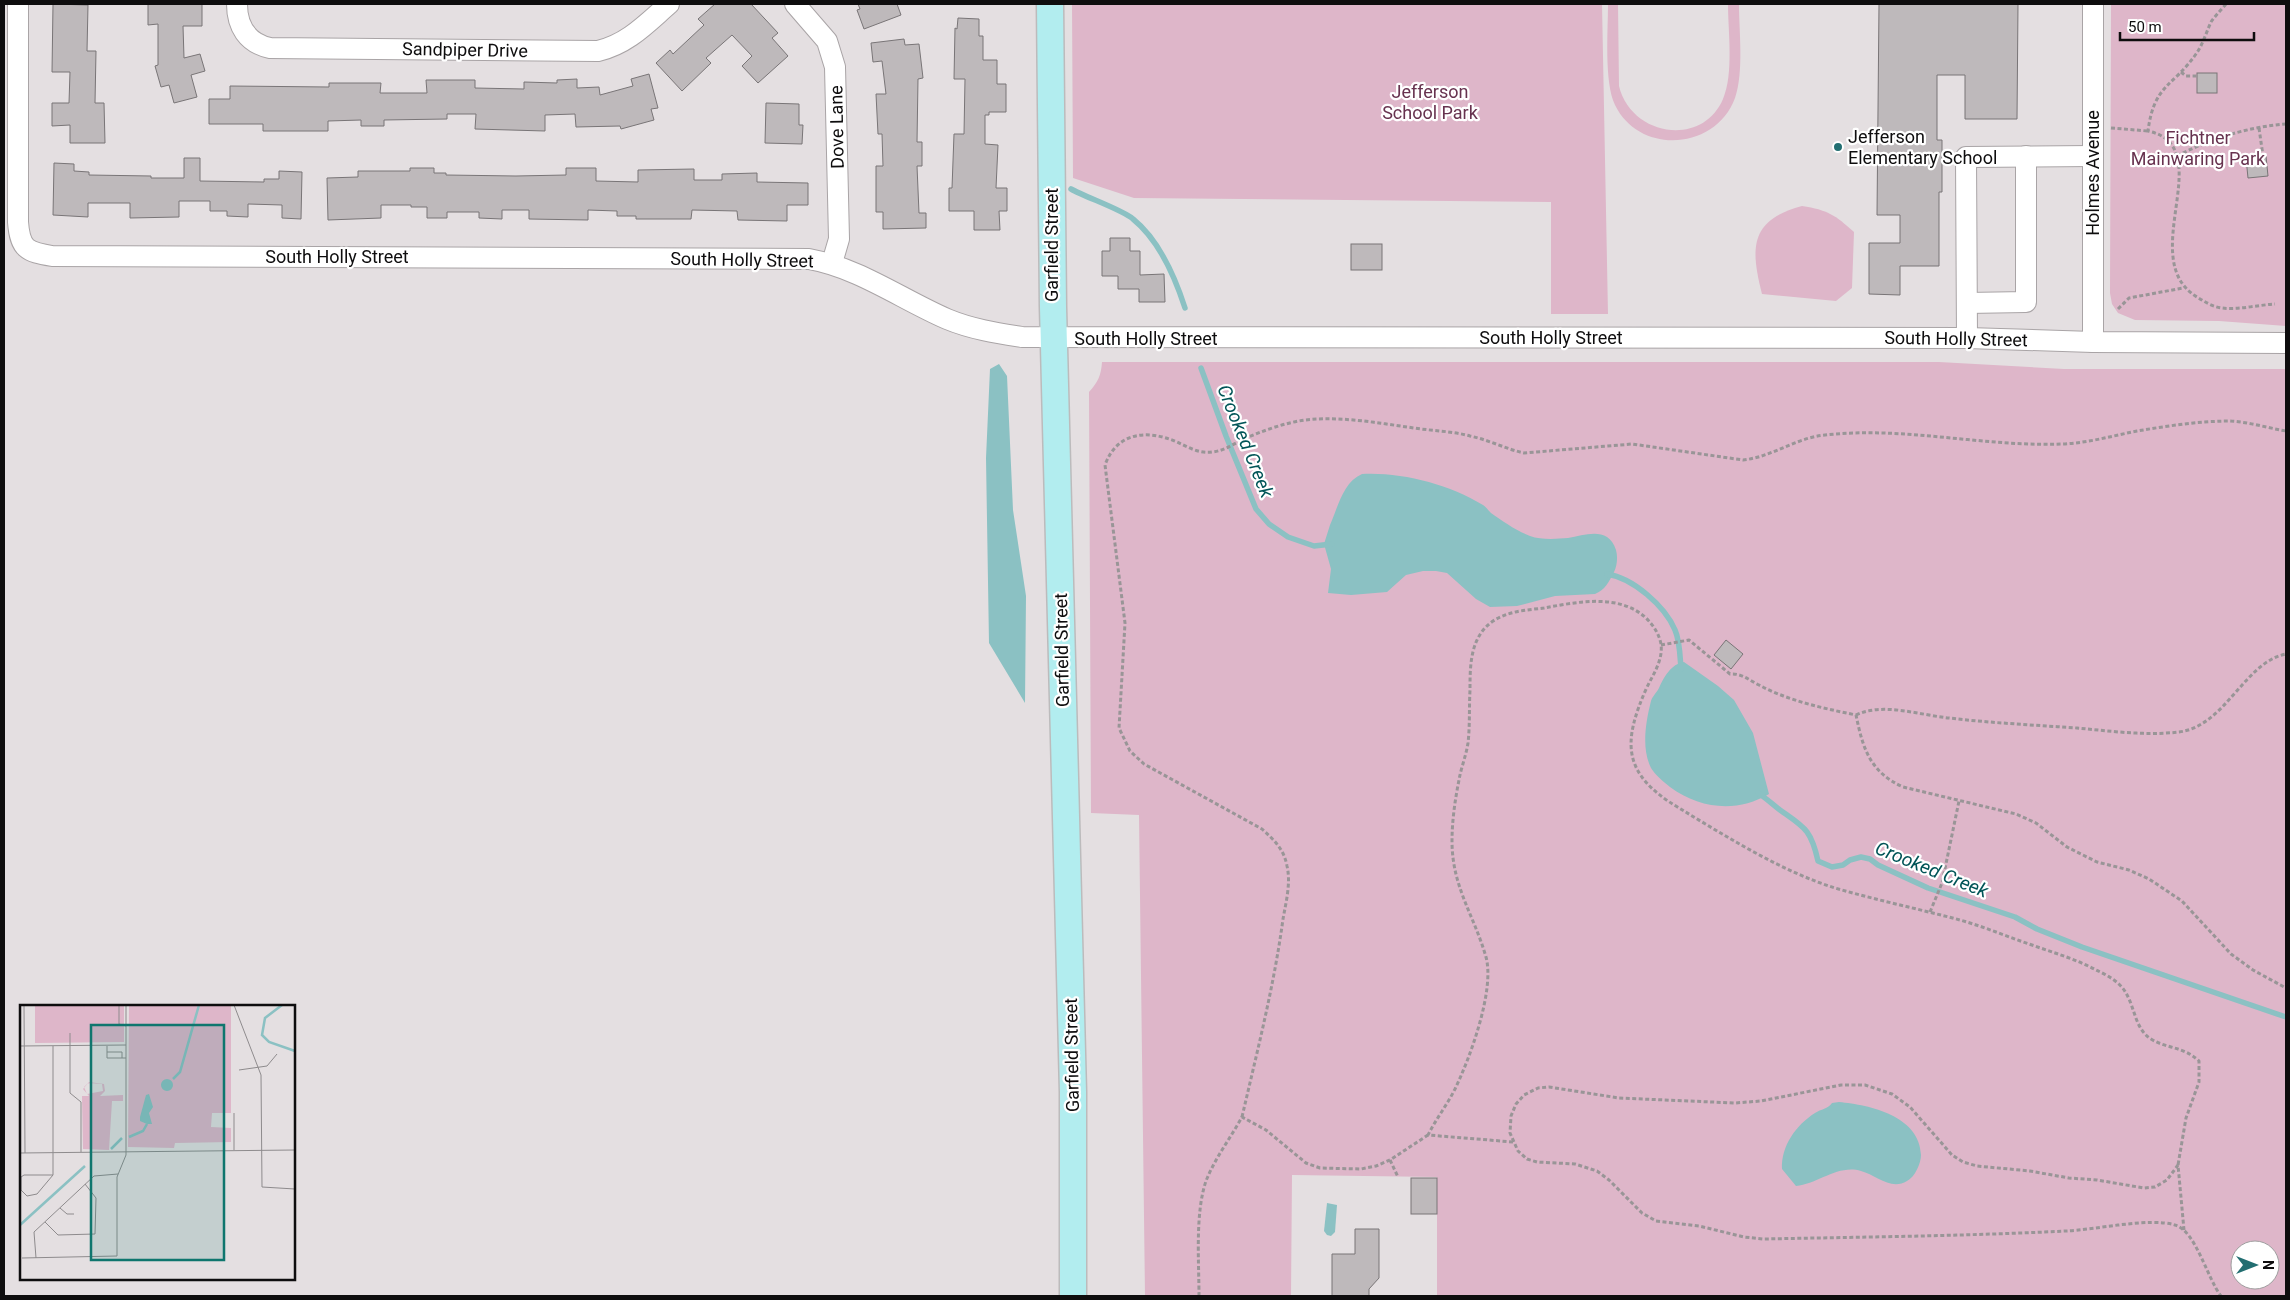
<svg xmlns="http://www.w3.org/2000/svg" width="2290" height="1300" viewBox="0 0 2290 1300" font-family="Roboto,sans-serif">
<style>
.green{fill:#deb6c9;fill-rule:evenodd}
.water{fill:#8bc1c3}
.lines{fill:none;stroke-linecap:round;stroke-linejoin:round}
.stream{stroke:#8bc1c3;stroke-width:5.5}
.building{fill:#beb9bb;stroke:#797577}
.minor-casing{stroke:#a9a4a6;stroke-width:22}
.major-casing{stroke:#bcbbbc;stroke-width:29}
.path{stroke:#999597;stroke-width:3;stroke-dasharray:4 2.5;stroke-linecap:butt}
.minor{stroke:#fff;stroke-width:20}
.major{stroke:#b2edef;stroke-width:26}
.poi-dot{fill:#226e71;stroke:#fff;stroke-width:2}
.labels{text-anchor:middle;stroke-width:4.5;stroke-linejoin:round;paint-order:stroke}
.street-label{font-size:18px;fill:#0e0d0e;stroke:#fff}
.park-label{font-size:18px;fill:#67324f;stroke:#fff}
.poi-label{font-size:18px;fill:#0e0d0e;stroke:#fff;text-anchor:start}
.water-label{font-size:19px;font-style:italic;fill:#005457;stroke:#fff}
.inset-river{fill:none;stroke:#8bc1c3;stroke-width:2.5}
.inset-road{fill:none;stroke:#8e8b8d;stroke-width:1}
.view{fill:#0f766e;fill-opacity:0.15;stroke:#0f766e;stroke-width:2.5}
.inset-edge{fill:none;stroke:#0e0d0e;stroke-width:2.5}
</style>
<rect width="100%" height="100%" fill="#e4dfe1"/>
<g class="green">
<polygon points="1072,4 1602,4 1608,314 1551,314 1551,202 1134,198 1073,178"/>
<path d="M1608,4h10l1,82c12,50 83,62 104,13 11,-25 5,-68 5,-95h11c0,28 5,68 -4,94 -19,52 -95,58 -120,7 -11,-23 -7,-74 -7,-101z"/>
<polygon points="2111,4 2286,4 2286,326 2219,321 2135,320 2118,313 2112,304 2110,293"/>
<path d="M1802,206c26,4 33,9 52,26l-2,56 -16,13 -74,-7c-12,-47 -12,-74 40,-88z"/>
<path d="M1102,362h837l125,7h222v927h-849v-119l-145,-2 -1,121h-146l-6,-481 -48,-2 -2,-421c9,-10 12,-16 13,-30zM2240,1250h30v30h-30z"/>
</g>
<g class="water">
<polygon points="999,364 1007,376 1013,510 1026,596 1025,703 989,643 986,458 990,369"/>
<path d="M1362,474c40,-2 86,10 121,31 3,2 5,5 8,8 11,8 26,18 39,23 11,4 26,3 38,2 18,-3 40,-12 48,12 2,7 1,16 -2,22 -5,10 -9,18 -19,22l-40,2 -38,10 -27,1 -14,-8 -29,-26 -11,-2h-13l-17,4 -19,17 -36,3 -23,-2 3,-24 -7,-25 6,-19c8,-18 13,-43 32,-51z"/>
<path d="M1684,662l34,24 16,14 19,33 16,61c-32,19 -69,15 -99,-7 -6,-5 -15,-12 -19,-19 -10,-20 -5,-47 0,-67 1,-4 6,-9 8,-13 5,-11 12,-24 25,-26z"/>
<path d="M1839,1102c31,3 81,14 82,53 0,8 -6,22 -14,26 -16,10 -31,-6 -46,-10 -23,-7 -43,13 -65,15l-14,-17c-1,-23 14,-44 33,-56 6,-4 13,-4 17,-10z"/>
<polygon points="1327,1203 1337,1205 1335,1232 1331,1236 1327,1235 1324,1231"/>
</g>
<g class="lines">
<g class="stream">
<path d="M1071,189c14,8 52,21 62,30 26,21 42,58 52,89"/>
<polyline points="1201,368 1226,436 1256,509 1269,524 1288,537 1314,546 1332,544"/>
<path d="M1607,574c26,4 58,32 68,56 5,11 5,27 6,39"/>
<path d="M1758,793c8,5 14,11 22,17 24,17 31,19 38,51l14,6 11,-2 7,-5 11,-3 9,2 8,6 50,23 87,29 22,12 45,18 204,70"/>
</g>
</g>
<g class="building">
<polygon points="53,4 88,5 87,51 96,51 95,103 104,103 105,143 70,143 70,125 52,126 52,103 69,103 70,72 52,72"/>
<polygon points="148,4 202,4 202,26 183,26 184,58 200,54 205,71 191,75 197,97 174,103 169,85 161,87 155,66 158,65 158,24 148,25"/>
<polygon points="715,4 751,4 778,33 772,38 788,56 758,83 742,66 752,56 732,35 706,58 711,63 682,91 656,63 670,50 673,54 704,25 698,19"/>
<polygon points="858,4 897,4 901,15 864,29 857,10 860,9"/>
<polygon points="1879,4 2018,4 2017,119 1965,119 1965,75 1937,75 1937,140 1942,140 1942,192 1939,192 1939,266 1900,266 1900,295 1869,294 1869,243 1900,243 1900,215 1877,215"/>
<polygon points="958,18 979,19 979,36 983,36 983,60 997,60 997,84 1006,84 1006,112 989,112 989,115 985,115 985,144 998,145 996,188 1007,188 1007,211 999,211 1000,230 974,230 974,211 949,211 949,188 952,188 954,134 964,134 965,79 954,79 955,28 957,29"/>
<polygon points="904,39 905,45 919,44 923,78 918,79 917,142 922,142 922,166 917,166 919,213 926,213 926,228 883,229 883,212 876,212 876,166 883,166 882,134 878,134 876,94 886,94 882,61 873,62 871,43"/>
<rect x="2197" y="73" width="20" height="20"/>
<polygon points="649,74 658,108 651,109 654,120 621,129 620,126 576,127 575,114 545,115 545,131 475,129 476,114 447,114 447,119 384,120 384,126 361,126 361,120 328,121 328,131 263,131 263,124 209,124 209,99 230,99 230,86 329,87 329,83 381,83 380,93 427,93 426,80 475,80 475,88 524,89 524,82 557,83 557,80 577,79 577,88 599,87 600,95 633,86 631,79"/>
<polygon points="766,103 799,104 799,125 803,125 802,144 765,143"/>
<polygon points="2266,156 2268,176 2248,178 2246,158"/>
<polygon points="184,158 200,158 200,181 264,182 264,179 279,179 279,171 302,172 301,219 282,218 282,205 248,204 248,217 227,216 227,211 210,211 210,201 179,201 179,217 130,218 130,203 88,203 88,217 53,215 54,163 74,164 74,171 89,172 89,175 151,176 151,178 184,178"/>
<polygon points="410,168 434,168 434,173 446,173 446,175 516,176 566,175 566,168 596,168 596,181 638,182 638,170 694,169 694,180 722,180 722,174 757,173 757,182 808,183 808,205 787,205 787,221 738,220 737,211 692,210 691,219 636,219 636,216 617,216 617,211 588,210 588,220 529,219 529,210 502,210 502,219 479,218 479,212 447,212 447,218 427,218 427,207 411,207 411,205 381,205 381,218 328,220 327,178 358,177 358,171 410,171"/>
<polygon points="1110,238 1130,238 1130,251 1140,251 1140,275 1164,274 1165,302 1139,302 1139,289 1118,289 1118,276 1102,276 1102,251 1110,251"/>
<rect x="1351" y="244" width="31" height="26"/>
<polygon points="1726,640 1743,654 1731,669 1714,655"/>
<rect x="1411" y="1178" width="26" height="36"/>
<polygon points="1355,1229 1379,1229 1379,1278 1369,1289 1369,1296 1332,1296 1332,1254 1355,1254"/>
</g>
<g class="lines">
<g class="minor-casing">
<g id="minor">
<path d="M18,4v218c2,27 9,30 34,34l757,3c50,9 92,40 138,60 24,10 49,14 75,18l945,1 126,4 193,1"/>
<path d="M237,4c0,22 10,39 33,44l328,3c30,-7 49,-28 71,-47"/>
<polyline points="795,4 827,41 835,67 839,239 832,263"/>
<polyline points="2093,4 2093,342"/>
<polyline points="1967,303 2026,302 2026,156"/>
<polyline points="1967,338 1966,157 2093,156"/>
</g>
</g>
<g class="major-casing">
<polyline id="major" points="1050,4 1053,307 1073,1092 1073,1296"/>
</g>
<g class="path">
<path d="M2226,4c-5,6 -11,12 -15,18 -5,11 -8,22 -15,32 -23,33 -42,30 -48,77 73,16 -14,128 49,166 8,5 16,10 25,11 17,2 36,-3 53,-4"/>
<polyline points="2181,72 2186,76 2197,76"/>
<polyline points="2111,128 2148,131"/>
<polyline points="2259,128 2263,156"/>
<path d="M2177,156c35,-18 71,-29 109,-32"/>
<polyline points="2118,309 2129,298 2183,288"/>
<path d="M1661,645l28,-5 41,34c11,-1 19,6 29,11 30,16 63,23 97,30 7,34 14,57 47,72l113,27 20,9 31,24 30,15 32,8 20,9 33,22 49,53 22,16 33,18"/>
<path d="M1856,715c27,-13 63,0 93,3 42,5 85,7 128,10 33,3 68,8 102,4 47,-6 65,-70 107,-78"/>
<polyline points="1930,912 1942,883 1959,801"/>
<path d="M1242,1117c15,-65 32,-131 41,-198 3,-17 8,-36 4,-53 -3,-17 -13,-26 -25,-37l-118,-65 -14,-13 -11,-23 6,-105 -20,-158c12,-33 42,-36 72,-23 11,5 22,12 35,10 12,-1 21,-8 32,-13 18,-8 40,-16 61,-19 37,-4 73,3 109,8 19,3 38,3 56,8 19,4 36,13 54,17l108,-9 111,16c29,-3 52,-22 82,-25 79,-9 158,12 237,9 26,-1 50,-8 75,-13 30,-5 63,-10 93,-10 19,1 38,7 56,10"/>
<path d="M1513,1142l-85,-7c8,-16 19,-30 27,-46 15,-31 40,-99 31,-132 -12,-42 -34,-70 -34,-116 0,-20 3,-41 7,-61 2,-12 7,-24 9,-37 2,-17 1,-35 2,-53 0,-25 0,-53 23,-69 15,-10 34,-11 51,-13 33,-6 75,-15 102,10 8,8 13,16 15,26 2,16 -7,29 -14,43 -25,56 -25,87 32,121 48,29 102,63 156,80 41,12 84,21 125,32 25,7 48,17 72,25 22,8 44,14 64,25 11,5 24,12 30,23 9,15 9,36 25,46 16,10 32,7 48,22v21l-13,36 -8,47"/>
<polyline points="1390,1160 1398,1177"/>
<path d="M2184,1230l-6,-65 -11,15 -12,7 -11,1 -47,-8 -28,-2 -39,-7 -53,-5 -14,-4 -11,-7 -42,-48 -18,-13 -27,-9h-24l-80,16 -26,2 -116,-5 -70,-11 -11,1 -14,7 -8,9 -5,12 -1,17 8,18 9,8 10,3 38,2 22,7 12,9 33,33 14,8 43,5 45,11 19,2c101,-2 202,-3 303,-8 28,-1 84,-14 109,-6 21,6 32,53 46,71"/>
<path d="M1199,1296c0,-34 -4,-83 7,-115 9,-23 24,-42 36,-64l24,13 40,33 14,5 41,1 15,-3 14,-6 38,-25"/>
</g>
<use href="#minor" class="minor"/>
<use href="#major" class="major"/>
</g>
<circle class="poi-dot" cx="1838" cy="147" r="5"/>
<g class="labels">
<g class="street-label">
<text transform="translate(465 50) rotate(1)" y="6">Sandpiper Drive</text>
<text transform="translate(837 127) rotate(-91)" y="6">Dove Lane</text>
<text transform="translate(2093 173) rotate(-90)" y="6">Holmes Avenue</text>
<text transform="translate(1052 245) rotate(-90)" y="6">Garfield Street</text>
<text x="337" y="263">South Holly Street</text>
<text transform="translate(742 260) rotate(1)" y="6">South Holly Street</text>
<text x="1551" y="344">South Holly Street</text>
<text x="1146" y="345">South Holly Street</text>
<text transform="translate(1956 339) rotate(1)" y="6">South Holly Street</text>
<text transform="translate(1062 650) rotate(-91)" y="6">Garfield Street</text>
<text transform="translate(1072 1055) rotate(-91)" y="6">Garfield Street</text>
</g>
<g class="park-label">
<text x="1430" y="98">Jefferson<tspan x="1430" dy="21">School Park</tspan></text>
<text x="2198" y="144">Fichtner<tspan x="2198" dy="21">Mainwaring Park</tspan></text>
</g>
<g class="poi-label">
<text x="1848" y="143">Jefferson<tspan x="1848" dy="21">Elementary School</tspan></text>
</g>
<g class="water-label">
<text transform="translate(1246 441) rotate(68)" y="7">Crooked Creek</text>
<text transform="translate(1932 869) rotate(22)" y="7">Crooked Creek</text>
</g>
</g>
<g transform="translate(20 1005)">
<rect width="275" height="275" fill="#e4dfe1"/>
<path d="M15,0h89v37l-89,1zM109,0l102,1v107h-19l-1,14 20,1v14l-56,1 -1,5 -46,-1zM69,77l15,2 1,7 -5,5 23,-1v6h-11l-3,49 -26,-1 -1,-53h7l-6,-7zM68,78l14,1 1,7 -16,3 -3,-7z" fill="#deb6c9" fill-rule="evenodd"/>
<path d="M141 80a6 6 0 1 1 12 0a6 6 0 1 1-12 0ZM129,89l4,13 -4,6 3,11h-5l-7,-3v-4l6,-22z" fill="#8bc1c3"/>
<path class="inset-river" d="M262,0l-17,13 -3,17 7,7 26,9M153,74l7,-7 19,-67M109,132l14,-6 4,-7M91,144l11,-11M0,220l65,-59"/>
<path class="inset-road" d="M4,0l1,148M99,0v19l7,2M214,0l27,70 1,112 33,2M50,28v60l11,9v50M0,41l106,-1M87,41v12h19M87,47h15v6M219,65l28,-4 10,-12M214,108v37M0,148l275,-3M4,170h29l-16,19 -10,2 -6,-6v-13zM33,170v-129M40,203l7,6h7M25,217l13,13 37,-1 1,-36 -11,-14M2,253l95,-2v-79l9,-22v-150M16,253l-2,-26 60,-56 24,-2"/>
<path class="view" d="M71,20h133v235h-133z"/>
<rect width="275" height="275" class="inset-edge"/>
</g>
<rect width="2290" height="1300" fill="none" stroke="#0e0d0e" stroke-width="10"/>
<g transform="translate(2255 1265) rotate(90)"><circle r="24" fill="#ffffff" stroke="#9f9e9f"/>
<path d="M0-4L9 19L0 12L-9 19Z" fill="#226e71"/>
<text y="-8" font-size="14" font-weight="bold" text-anchor="middle" fill="#0e0d0e">N</text>
</g>
<path d="M2120 32v8h134v-8" fill="none" stroke="#0e0d0e" stroke-width="2.5"/>
<text x="2128" y="32" font-size="15" fill="#0e0d0e" stroke="#ffffff" stroke-width="4" paint-order="stroke">50 m</text>
</svg>
